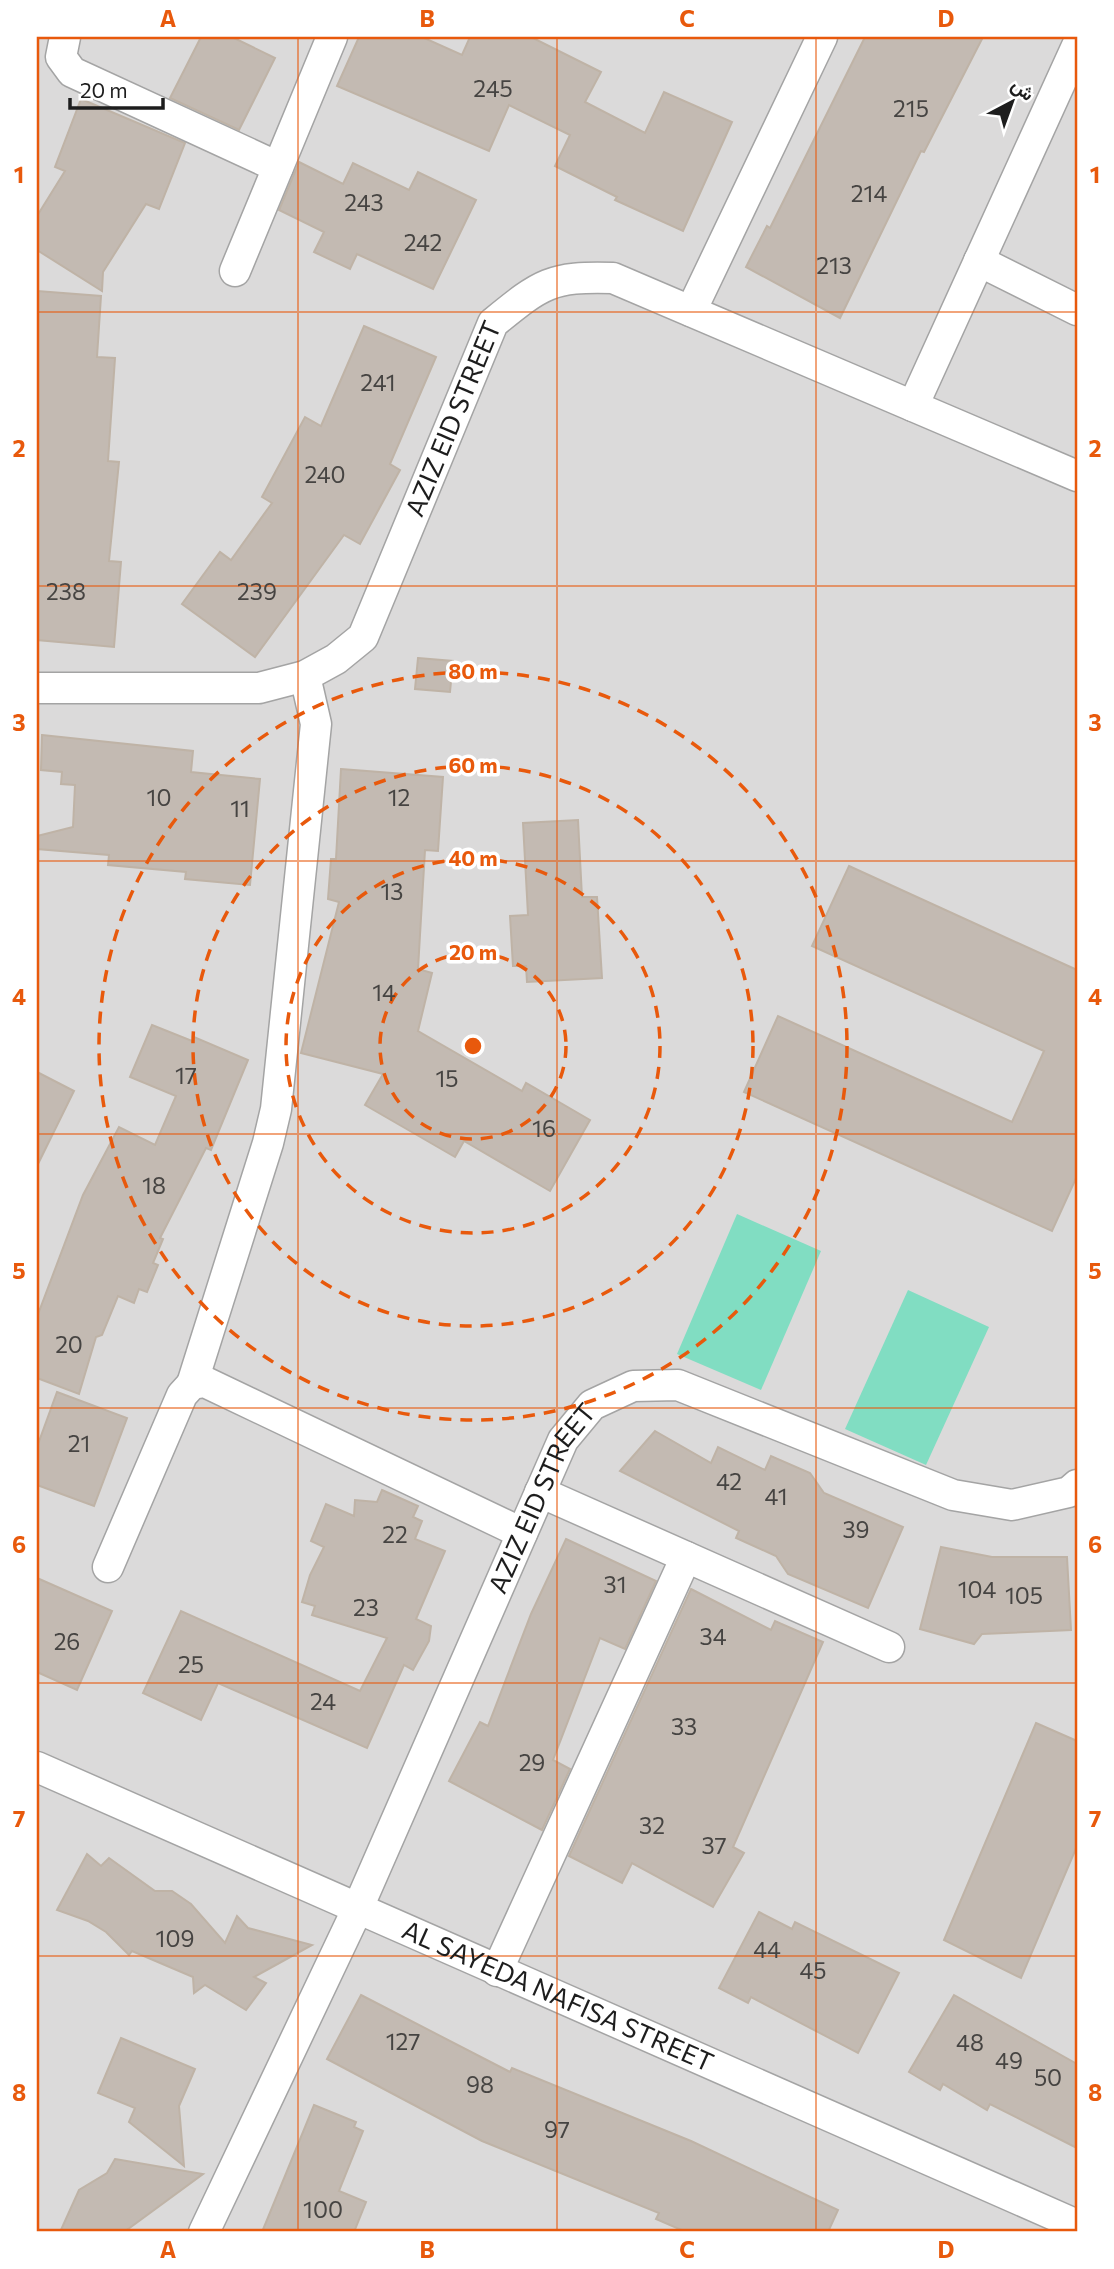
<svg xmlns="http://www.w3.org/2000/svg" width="1114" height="2269" viewBox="0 0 1114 2269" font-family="Commissioner,Vazirmatn,sans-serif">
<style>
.residential{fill:#dbdada}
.pitch{fill:#81ddc2}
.building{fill:#c3bab2;stroke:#bfb3a6;stroke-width:2}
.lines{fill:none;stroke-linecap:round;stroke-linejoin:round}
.minor-casing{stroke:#a4a4a4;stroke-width:33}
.minor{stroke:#fff;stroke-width:30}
.grid{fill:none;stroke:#e8590c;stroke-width:2;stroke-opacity:0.55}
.ring{fill:none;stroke:#e8590c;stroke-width:3.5;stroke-dasharray:12 9}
.labels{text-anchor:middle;stroke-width:7;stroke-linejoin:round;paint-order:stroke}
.number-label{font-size:23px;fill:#464442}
.street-label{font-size:26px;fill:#1d1d1d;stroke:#fff}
.centre{fill:#e8590c;stroke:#fff;stroke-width:3.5}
.ring-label{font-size:21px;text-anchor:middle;font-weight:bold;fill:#e8590c;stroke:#fff;stroke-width:7;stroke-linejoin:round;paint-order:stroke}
.neatline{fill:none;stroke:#e8590c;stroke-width:2.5}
.grid-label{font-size:23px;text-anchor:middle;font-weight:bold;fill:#e8590c}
</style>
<rect width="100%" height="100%" fill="#eeebe3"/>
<rect class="residential" x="37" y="37" width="1040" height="2195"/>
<g class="pitch">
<polygon points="737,1214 821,1251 761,1390 677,1354"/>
<polygon points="908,1290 989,1327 926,1465 845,1429"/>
</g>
<g class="building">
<polygon points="201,37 232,37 275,58 239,130 170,98"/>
<polygon points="359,37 422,37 462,55 470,37 531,37 601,72 585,102 645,133 664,92 732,122 683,231 615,200 617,197 555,166 570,135 509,105 489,151 337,86"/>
<polygon points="865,37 983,37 924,152 921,151 840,318 746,267 767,226 770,228"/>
<polygon points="81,99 185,143 159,209 146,204 103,272 102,291 37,250 37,216 65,171 55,167"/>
<polygon points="299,162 343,184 353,163 409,190 418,172 476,200 433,289 357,254 350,269 314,252 324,232 279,210"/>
<polygon points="37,291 101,296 97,357 115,358 108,461 119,462 109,561 121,562 114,647 37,640"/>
<polygon points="364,326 436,357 390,464 400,470 360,544 344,535 255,657 182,604 220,552 231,560 272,503 262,497 305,417 321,426"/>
<polygon points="418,658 453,661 450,692 415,689"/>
<polygon points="42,735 193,751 191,772 260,779 250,885 185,879 186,872 108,865 109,855 37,849 37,836 73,827 75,785 61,784 62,772 41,770"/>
<polygon points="341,769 443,777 438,851 425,850 418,969 432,973 418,1031 522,1091 526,1083 590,1120 550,1191 464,1141 455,1157 365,1105 383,1074 301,1053 339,902 328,899 331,859 336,859"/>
<polygon points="578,820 582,897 597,897 602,978 527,982 526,966 513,966 510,916 528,915 523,823"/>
<polygon points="849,866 1077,970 1077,1176 1052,1231 744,1092 778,1016 1012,1122 1044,1051 812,946"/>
<polygon points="152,1025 192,1041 194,1037 248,1060 211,1150 206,1148 160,1238 163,1239 153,1263 158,1265 147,1292 139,1289 134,1303 118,1296 102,1335 96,1337 79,1394 37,1378 37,1317 83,1195 119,1127 155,1145 176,1096 130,1077"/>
<polygon points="37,1072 74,1091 37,1166"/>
<polygon points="57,1392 127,1418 94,1506 37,1485 37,1447"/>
<polygon points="655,1431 711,1463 718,1447 765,1470 771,1456 810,1473 824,1493 903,1527 868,1608 788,1574 776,1556 736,1538 739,1531 620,1471"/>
<polygon points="382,1490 418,1506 413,1517 422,1521 415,1539 445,1551 416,1619 431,1626 429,1641 413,1670 404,1665 367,1748 218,1683 201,1720 143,1693 181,1611 360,1691 387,1638 312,1615 315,1606 302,1602 310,1575 324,1547 311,1541 326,1504 354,1516 355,1500 377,1502"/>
<polygon points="566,1539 656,1581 625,1649 600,1638 553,1760 570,1769 542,1830 449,1781 480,1722 488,1726 531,1614"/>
<polygon points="941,1547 992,1557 1067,1557 1071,1630 982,1634 974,1644 920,1629"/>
<polygon points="37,1578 112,1611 77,1690 37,1672"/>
<polygon points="691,1589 771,1630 775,1621 823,1642 733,1847 744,1853 713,1907 632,1863 622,1883 569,1856"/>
<polygon points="1036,1723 1077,1741 1077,1846 1021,1978 944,1940"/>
<polygon points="87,1854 101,1866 109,1858 155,1891 172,1891 191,1904 225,1943 237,1916 248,1928 312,1945 254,1977 266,1983 246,2010 205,1985 194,1993 193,1977 132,1951 129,1955 106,1932 88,1921 57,1910"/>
<polygon points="759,1912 792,1929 795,1922 899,1973 858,2053 751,1997 748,2003 719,1988"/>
<polygon points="361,1995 510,2072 512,2068 691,2141 838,2210 828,2232 686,2232 656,2219 659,2213 482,2141 327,2059"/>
<polygon points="954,1995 1077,2064 1077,2148 990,2104 987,2110 943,2084 940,2090 909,2072"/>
<polygon points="121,2038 195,2069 179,2106 184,2166 129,2122 135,2108 98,2093"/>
<polygon points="314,2105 356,2122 354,2127 363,2131 339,2191 366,2202 354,2232 262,2232"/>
<polygon points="115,2159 203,2174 124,2232 60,2232 79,2190 107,2173"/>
</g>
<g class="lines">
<g class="minor-casing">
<g id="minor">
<polyline points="65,37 61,57 72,72 278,167"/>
<polyline points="979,261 1077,310"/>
<polyline points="235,271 332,37"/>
<polyline points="691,311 822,37"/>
<polyline points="913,406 1077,46"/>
<path id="s1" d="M37,688h222l46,-12 31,-17 27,-22 130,-314c48,-39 57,-47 120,-45l464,198"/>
<polyline points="192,1384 268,1143 276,1109 316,724 305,676"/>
<polyline points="540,1492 889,1647"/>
<polyline points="108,1567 182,1395 192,1384 205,1382 522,1533"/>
<path id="s2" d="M37,1767l1040,458"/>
<polyline points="497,1971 686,1557"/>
<path id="s3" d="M204,2232l153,-322 206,-470 29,-35 41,-19 45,-1 275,110 59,10 57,-13 8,-7"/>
</g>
</g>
<use href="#minor" class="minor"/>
</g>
<path class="grid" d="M298,37v2195M557,37v2195M816,37v2195M37,312h1040M37,586h1040M37,861h1040M37,1134h1040M37,1408h1040M37,1683h1040M37,1956h1040"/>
<g class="ring">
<circle cx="473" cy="1046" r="93"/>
<circle cx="473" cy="1046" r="187"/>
<circle cx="473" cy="1046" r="280"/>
<circle cx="473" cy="1046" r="374"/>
</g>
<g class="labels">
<g class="number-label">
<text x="493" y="97">245</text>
<text x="911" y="117">215</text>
<text x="869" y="202">214</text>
<text x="364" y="211">243</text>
<text x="423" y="251">242</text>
<text x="834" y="274">213</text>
<text x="378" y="391">241</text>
<text x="325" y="483">240</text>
<text x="66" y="600">238</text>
<text x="257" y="600">239</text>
<text x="159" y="806">10</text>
<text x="399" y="806">12</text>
<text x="240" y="817">11</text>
<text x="392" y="900">13</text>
<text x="384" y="1001">14</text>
<text x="186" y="1084">17</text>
<text x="447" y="1087">15</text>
<text x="544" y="1137">16</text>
<text x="154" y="1194">18</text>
<text x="69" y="1353">20</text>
<text x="79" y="1452">21</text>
<text x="729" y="1490">42</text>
<text x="776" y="1505">41</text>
<text x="856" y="1538">39</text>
<text x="395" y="1543">22</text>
<text x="615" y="1593">31</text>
<text x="977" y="1598">104</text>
<text x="1024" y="1604">105</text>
<text x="366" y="1616">23</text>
<text x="713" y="1645">34</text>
<text x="67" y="1650">26</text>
<text x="191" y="1673">25</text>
<text x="323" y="1710">24</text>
<text x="684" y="1735">33</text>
<text x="532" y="1771">29</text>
<text x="652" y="1834">32</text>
<text x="714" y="1854">37</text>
<text x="175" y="1947">109</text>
<text x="767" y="1958">44</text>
<text x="813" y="1979">45</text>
<text x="403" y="2050">127</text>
<text x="970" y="2051">48</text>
<text x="1009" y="2069">49</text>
<text x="1048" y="2086">50</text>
<text x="480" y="2093">98</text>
<text x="557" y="2138">97</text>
<text x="323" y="2218">100</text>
</g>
<g class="street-label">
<text dy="9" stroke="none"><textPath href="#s1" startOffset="576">AZIZ EID STREET</textPath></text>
<text dy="9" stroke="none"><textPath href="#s3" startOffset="808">AZIZ EID STREET</textPath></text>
<text dy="9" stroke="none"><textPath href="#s2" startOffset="569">AL SAYEDA NAFISA STREET</textPath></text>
</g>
</g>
<circle cx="473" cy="1046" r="10" class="centre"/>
<g class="ring-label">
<text x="473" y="679">80 m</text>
<text x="473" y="773">60 m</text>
<text x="473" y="866">40 m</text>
<text x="473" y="960">20 m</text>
</g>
<rect width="1114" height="2269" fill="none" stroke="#ffffff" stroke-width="77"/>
<g transform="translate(1012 102) rotate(41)" stroke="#ffffff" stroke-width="5" paint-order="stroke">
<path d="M0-5L12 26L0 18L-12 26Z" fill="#1d1d1d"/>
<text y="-10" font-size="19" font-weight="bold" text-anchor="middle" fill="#1d1d1d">ش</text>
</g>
<path d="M70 98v10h93v-10" fill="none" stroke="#1d1d1d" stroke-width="3.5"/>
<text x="80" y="98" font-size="21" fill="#1d1d1d" stroke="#ffffff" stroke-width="5" paint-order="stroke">20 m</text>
<rect x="38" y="38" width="1038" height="2192" class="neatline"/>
<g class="grid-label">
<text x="168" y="27">A</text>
<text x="427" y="27">B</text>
<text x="687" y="27">C</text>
<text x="946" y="27">D</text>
<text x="19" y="183">1</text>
<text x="1095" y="183">1</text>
<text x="19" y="457">2</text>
<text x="1095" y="457">2</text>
<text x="19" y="731">3</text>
<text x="1095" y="731">3</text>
<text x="19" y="1005">4</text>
<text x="1095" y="1005">4</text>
<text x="19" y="1279">5</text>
<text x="1095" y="1279">5</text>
<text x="19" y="1553">6</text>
<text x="1095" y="1553">6</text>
<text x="19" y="1827">7</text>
<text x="1095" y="1827">7</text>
<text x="19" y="2101">8</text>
<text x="1095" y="2101">8</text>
<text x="168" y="2258">A</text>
<text x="427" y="2258">B</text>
<text x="687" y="2258">C</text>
<text x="946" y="2258">D</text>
</g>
</svg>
